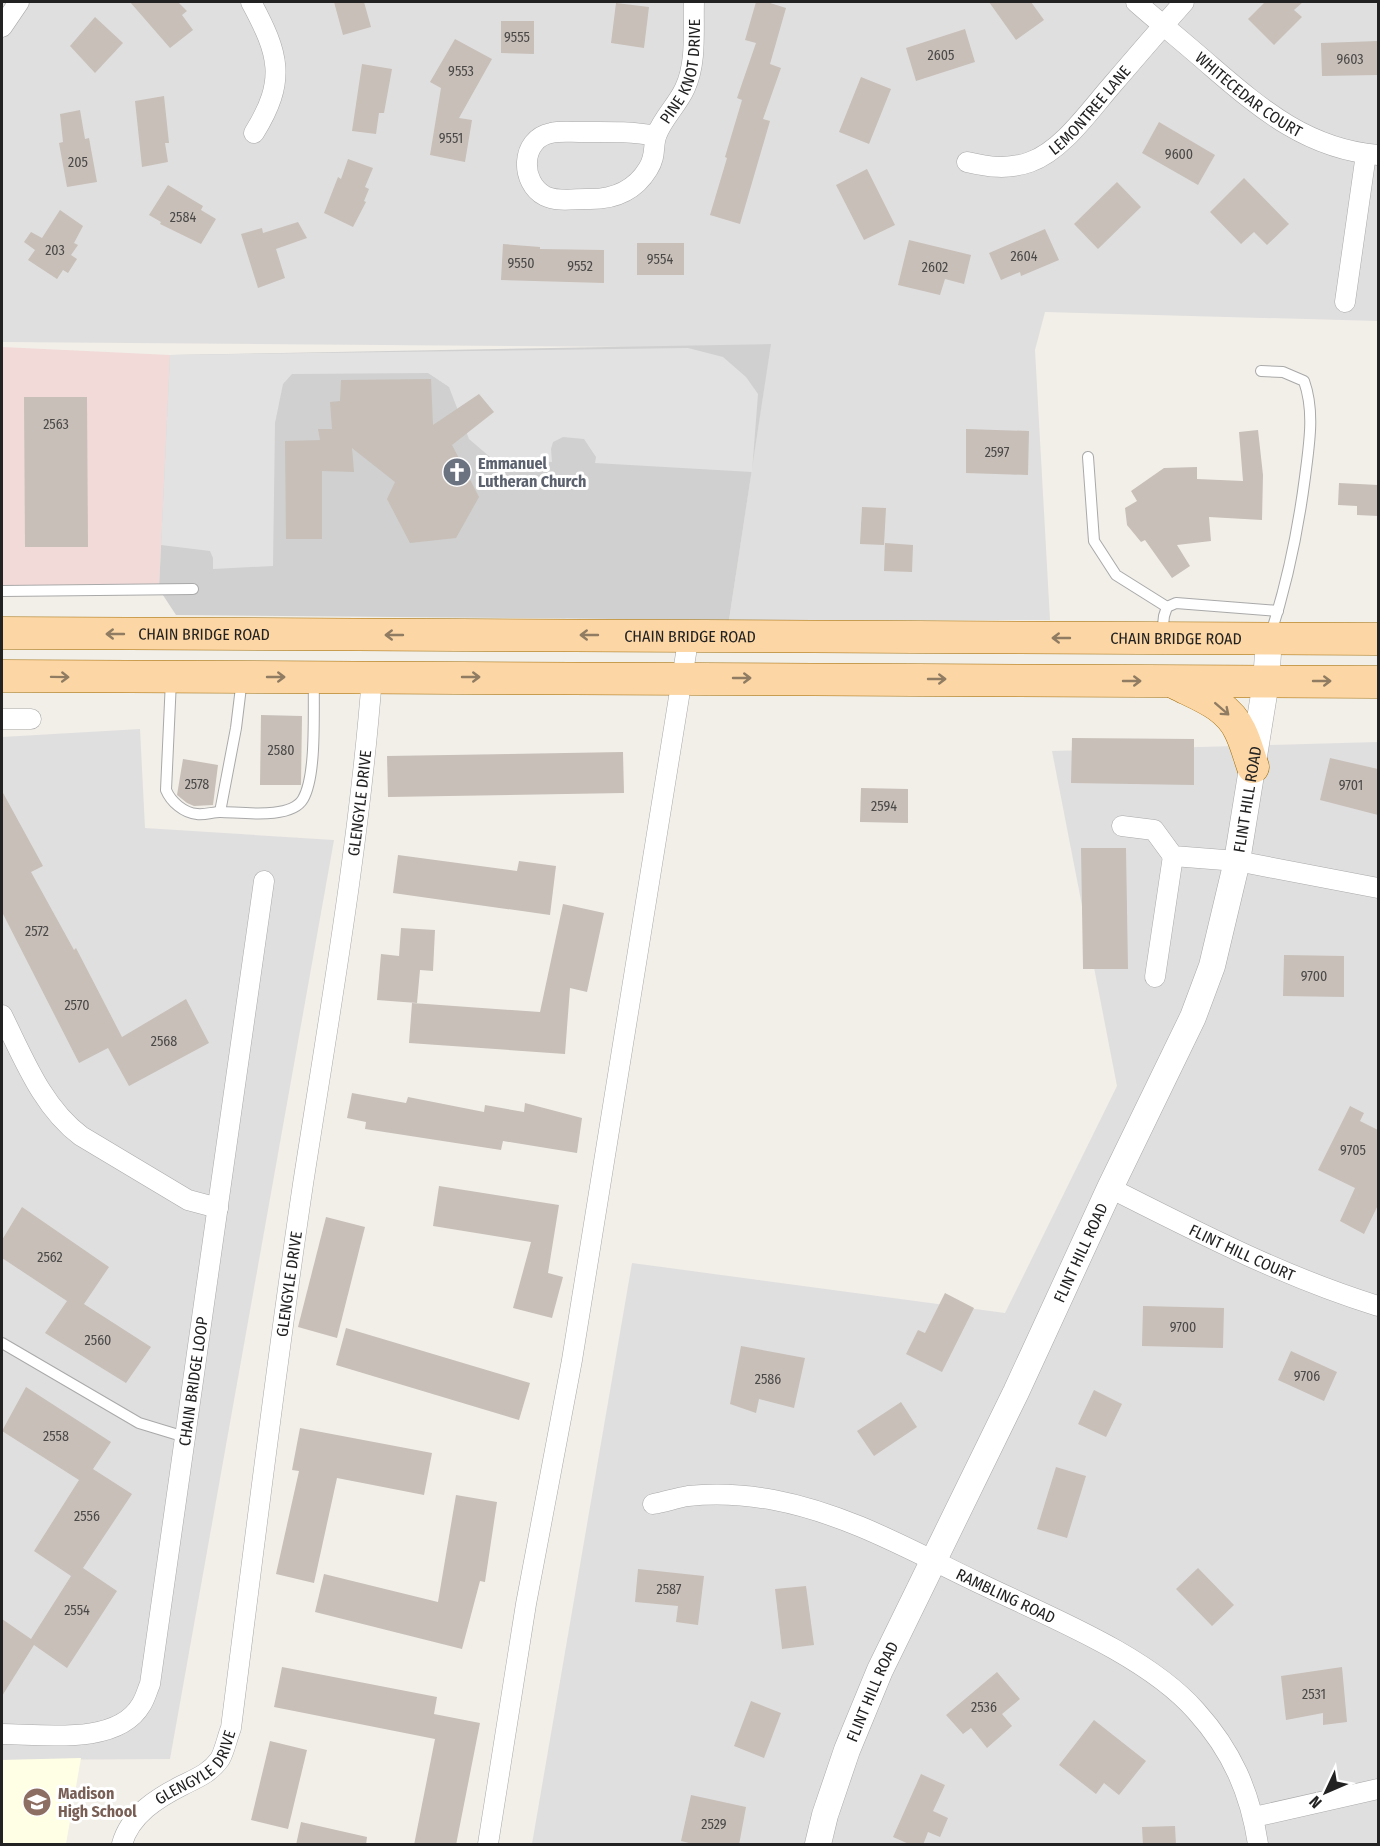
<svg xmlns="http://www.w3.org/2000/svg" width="1380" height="1846" viewBox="0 0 1380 1846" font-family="'Fira Sans Condensed',sans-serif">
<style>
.residential{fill:#e0dfdf}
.commercial{fill:#f2dad9}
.education{fill:#ffffe5}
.religious{fill:#d0d0d0}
.parking{fill:#e2e2e2}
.building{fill:#c7bfb8}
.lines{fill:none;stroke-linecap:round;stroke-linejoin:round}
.service-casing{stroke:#a9a9a9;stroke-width:12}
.minor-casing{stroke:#a9a9a9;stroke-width:21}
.tertiary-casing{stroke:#a9a9a9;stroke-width:27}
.primary-casing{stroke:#a06b00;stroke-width:33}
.service{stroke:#fff;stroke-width:10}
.minor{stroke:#fff;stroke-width:20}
.tertiary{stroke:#fff;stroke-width:26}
.primary{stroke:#fcd6a4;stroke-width:32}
.oneway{stroke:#8f7c63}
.labels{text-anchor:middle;stroke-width:6;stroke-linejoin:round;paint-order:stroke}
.number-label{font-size:14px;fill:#4b4948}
.street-label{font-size:16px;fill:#222;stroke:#fff}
.worship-label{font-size:16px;font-weight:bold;fill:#5b616d;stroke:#fff;text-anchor:start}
.education-label{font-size:16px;font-weight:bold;fill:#785e54;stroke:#fff;text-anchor:start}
</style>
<rect width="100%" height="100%" fill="#f2efe9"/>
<g class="residential">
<polygon points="2,2 1378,2 1378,321 1045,312 1035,350 1050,620 729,620 770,348 2,342"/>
<polygon points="140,729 145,828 334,840 170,1759 2,1760 2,737"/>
<polygon points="1378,742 1378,1844 532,1844 632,1263 1005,1313 1117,1086 1052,751"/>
</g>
<polygon class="commercial" points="2,347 170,355 159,589 2,591"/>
<polygon class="education" points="81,1758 66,1844 2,1844 2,1760"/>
<polygon class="religious" points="771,344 729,620 176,615 159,589 170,355"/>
<polygon class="parking" points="688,348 723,357 746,377 758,394 752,472 595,463 596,457 584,439 563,437 553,442 551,449 552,462 490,457 469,439 449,387 428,373 292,374 283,384 275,423 273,566 213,569 213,558 210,551 161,545 170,355"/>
<g class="building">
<polygon points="130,2 178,2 187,11 182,15 193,30 170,48"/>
<polygon points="334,2 364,2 371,27 343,35"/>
<polygon points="756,2 767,2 786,8 770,64 781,68 763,119 770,121 740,224 710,215 727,158 725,157 742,100 737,98 756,43 745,40"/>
<polygon points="989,2 1031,2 1044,20 1016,40"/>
<polygon points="1265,2 1303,2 1294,10 1302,17 1274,45 1248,19"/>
<polygon points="616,3 649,7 644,48 611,43"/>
<polygon points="95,17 123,43 95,73 70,46"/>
<polygon points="501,21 534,21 534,54 501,53"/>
<polygon points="965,29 975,62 916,81 906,48"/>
<polygon points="455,39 492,59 459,118 472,120 465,162 430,155 441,88 430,82"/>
<polygon points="1378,41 1378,75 1322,76 1321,43"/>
<polygon points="362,64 392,69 384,113 379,113 376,134 352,131"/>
<polygon points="861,77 891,89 869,144 839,132"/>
<polygon points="164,96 169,143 165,143 168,162 142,167 135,101"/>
<polygon points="80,110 85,139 89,138 97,182 67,187 59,143 63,142 60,114"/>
<polygon points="1159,122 1215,155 1198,185 1142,153"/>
<polygon points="348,159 373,168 365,187 369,189 364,201 366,202 353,227 324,213 338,177 341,179"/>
<polygon points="867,169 895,225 864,240 836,185"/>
<polygon points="1244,178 1289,224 1267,245 1254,232 1241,244 1210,212"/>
<polygon points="1117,182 1141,207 1098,249 1074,224"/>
<polygon points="168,185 203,206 201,210 216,219 201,244 160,224 161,222 149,215"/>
<polygon points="60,210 83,226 74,243 78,245 71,255 77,259 68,273 63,270 57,279 28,260 35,250 24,242 31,232 42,238"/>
<polygon points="298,222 307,238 276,249 285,278 258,288 241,234 262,228 263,233"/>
<polygon points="1045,229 1059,260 1021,276 1020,272 1001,280 989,253"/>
<polygon points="909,240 971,255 964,284 945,279 940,295 898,285"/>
<rect x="637" y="243" width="47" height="32"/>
<polygon points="503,244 540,247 540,249 604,250 604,283 501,280"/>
<polygon points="431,379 433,425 479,394 494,412 452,445 479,497 456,538 410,543 387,499 395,482 352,448 354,472 322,471 322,539 286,539 285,441 320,440 318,429 332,429 330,402 340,401 341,380"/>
<polygon points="24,397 87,397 88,547 25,547"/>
<polygon points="966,429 1029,431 1028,475 966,473"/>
<polygon points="1258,430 1263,475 1262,520 1209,517 1211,541 1177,545 1190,566 1172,578 1145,540 1141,542 1127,525 1125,508 1137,501 1131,491 1164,468 1197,467 1197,479 1243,481 1239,432"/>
<polygon points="1339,483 1378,485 1378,516 1357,515 1357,506 1338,505"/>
<polygon points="862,507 886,508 884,545 860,544"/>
<polygon points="885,543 913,545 912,572 884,571"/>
<polygon points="261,715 302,716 301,785 260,785"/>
<polygon points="1072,738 1194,739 1194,785 1071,783"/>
<polygon points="623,752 624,793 388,797 387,756"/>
<polygon points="1330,758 1378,769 1378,815 1320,800"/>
<polygon points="183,759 218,765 213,805 194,806 187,803 177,795"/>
<polygon points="861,788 908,789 908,823 860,822"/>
<polygon points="2,791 43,866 31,872 74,950 76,948 122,1037 186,999 209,1043 129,1086 108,1048 79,1063 2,912"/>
<polygon points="1081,848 1126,848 1128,969 1083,969"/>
<polygon points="398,855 517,871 519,861 556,866 550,915 393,893"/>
<polygon points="563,904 604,913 587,992 570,988 565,1054 409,1043 412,1003 540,1012"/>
<polygon points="401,928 435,930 433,971 420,970 417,1003 377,1000 381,954 399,956"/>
<polygon points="1284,955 1344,956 1344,997 1283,996"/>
<polygon points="352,1093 406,1103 408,1097 484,1112 485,1105 524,1112 525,1103 582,1118 577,1153 503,1141 501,1150 365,1129 366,1122 347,1118"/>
<polygon points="1350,1106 1364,1113 1360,1121 1378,1130 1378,1205 1364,1234 1340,1221 1355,1188 1318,1170"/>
<polygon points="439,1186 559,1205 548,1273 563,1277 552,1318 513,1308 531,1242 433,1226"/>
<polygon points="22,1207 109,1267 84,1304 151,1347 126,1383 45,1333 67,1301 2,1258 2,1240"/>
<polygon points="326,1217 365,1227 337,1338 298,1327"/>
<polygon points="945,1293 974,1308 942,1372 906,1354 918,1330 925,1333"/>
<polygon points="1143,1306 1224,1308 1223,1348 1142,1346"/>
<polygon points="346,1328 530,1383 519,1420 336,1365"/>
<polygon points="741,1346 805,1358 794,1408 759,1399 756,1413 730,1404"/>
<polygon points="1291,1351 1337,1372 1324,1401 1278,1380"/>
<polygon points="26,1387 111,1442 93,1469 132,1494 83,1568 117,1591 67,1668 34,1645 2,1696 2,1619 31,1639 71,1576 34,1551 79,1480 2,1431"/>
<polygon points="1094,1390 1122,1404 1106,1437 1078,1424"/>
<polygon points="901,1402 917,1427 874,1456 857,1431"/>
<polygon points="300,1428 432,1453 424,1495 337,1478 314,1583 276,1574 299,1471 292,1470"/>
<polygon points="1056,1467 1086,1476 1067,1538 1037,1529"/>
<polygon points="456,1495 497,1502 485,1582 480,1581 462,1649 315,1612 324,1574 438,1602"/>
<polygon points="1198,1568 1234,1605 1212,1626 1176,1589"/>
<polygon points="638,1569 704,1576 698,1625 676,1622 678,1606 635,1602"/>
<polygon points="806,1586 814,1645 782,1649 775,1589"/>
<polygon points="282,1667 437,1697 434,1714 480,1723 456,1845 414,1845 435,1739 274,1707"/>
<polygon points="1342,1667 1347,1722 1323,1725 1323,1713 1286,1720 1281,1676"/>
<polygon points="997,1672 1020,1699 1002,1714 1012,1726 987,1748 971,1728 963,1734 946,1715"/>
<polygon points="751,1701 781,1713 764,1758 734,1746"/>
<polygon points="1094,1720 1146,1761 1119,1795 1104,1783 1096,1794 1059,1765"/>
<polygon points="270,1741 307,1750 288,1829 251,1820"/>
<polygon points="921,1774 945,1785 933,1811 948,1818 940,1837 928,1832 923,1845 911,1845 893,1837"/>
<polygon points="691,1795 746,1807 739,1845 697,1845 681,1841"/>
<polygon points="301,1822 367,1837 366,1845 296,1845"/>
<polygon points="1175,1826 1176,1845 1143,1845 1142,1827"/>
</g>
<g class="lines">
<g class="service-casing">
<g id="service">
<path d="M1261,371l22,1 21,9c11,31 5,64 1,96 -7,54 -18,107 -35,159"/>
<polyline points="1088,457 1094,541 1116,575 1167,607"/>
<polyline points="2,591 193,589"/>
<polyline points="1162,635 1164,616 1167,607 1176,603 1278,611"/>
<path d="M171,680l-5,110c5,12 18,23 31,24 8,1 16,-2 23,-2 20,0 71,8 83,-13 14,-24 10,-89 11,-118"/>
<polyline points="220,812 236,728 242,679"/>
<polyline points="2,1343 139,1423 185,1437"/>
</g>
</g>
<g class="minor-casing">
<g id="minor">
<path d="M251,2c28,52 36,78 3,131"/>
<path id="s1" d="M1136,2c25,22 51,43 76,65 51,44 97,82 166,88"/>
<polyline points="2,27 19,2"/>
<path id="s2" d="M656,136c-26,-5 -51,-4 -77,-4 -9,0 -19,-1 -28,1 -31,6 -31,50 -6,63 12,6 29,3 41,3 26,1 48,-7 62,-30 9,-14 4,-24 9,-35 6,-16 21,-30 28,-46 12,-26 8,-59 9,-86"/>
<path id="s3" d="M967,162c21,5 41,8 63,0 32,-11 60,-52 82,-77 24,-28 48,-56 72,-83"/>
<polyline points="1345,302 1366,154"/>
<polyline points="2,719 31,719"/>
<polyline points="1122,826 1154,830 1173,856 1237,861 1378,888"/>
<polyline points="1155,977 1173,856"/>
<path d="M2,1015c21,42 40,92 79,121l107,64 30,8"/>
<path id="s4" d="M1110,1188c87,44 174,89 268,118"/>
<path id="s5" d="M653,1504c12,-2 23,-6 35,-8 28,-3 59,-1 86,4 74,14 138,51 205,83 68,33 168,72 217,128 36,40 54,81 62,133"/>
<path id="s6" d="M2,1734c40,0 115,12 139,-29 4,-6 6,-14 9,-21l114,-803"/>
<polyline points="1254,1817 1378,1789"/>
<path id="s7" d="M122,1844c8,-29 35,-46 61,-59 14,-7 27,-12 37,-26 5,-9 7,-21 11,-31 23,-181 45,-363 72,-544 26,-168 56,-337 69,-507"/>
<polyline points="488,1844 526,1604 572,1360 689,635"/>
</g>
</g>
<g class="tertiary-casing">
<g id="tertiary">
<path id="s8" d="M818,1844l7,-29 22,-65 33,-80 136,-278 94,-204 83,-171 19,-51 25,-105 29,-179 3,-43"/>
</g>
</g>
<g class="primary-casing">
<g id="primary">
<path id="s9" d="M2,633l1376,6"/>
<polyline points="2,676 1378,682"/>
<path d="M1177,684c24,12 51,21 63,47 6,12 9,25 13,36"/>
</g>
</g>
<use href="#service" class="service"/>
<use href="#minor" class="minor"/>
<use href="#tertiary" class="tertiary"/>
<use href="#primary" class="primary"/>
</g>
<defs><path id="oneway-shaft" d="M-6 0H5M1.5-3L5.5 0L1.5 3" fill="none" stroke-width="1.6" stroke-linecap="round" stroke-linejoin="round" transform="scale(1.5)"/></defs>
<g class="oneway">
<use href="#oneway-shaft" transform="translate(115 634) rotate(-180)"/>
<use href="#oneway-shaft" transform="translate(394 635) rotate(-180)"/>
<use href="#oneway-shaft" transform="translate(589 635) rotate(180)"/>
<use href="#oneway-shaft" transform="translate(1061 638) rotate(-180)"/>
<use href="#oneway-shaft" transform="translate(60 677) rotate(1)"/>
<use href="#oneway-shaft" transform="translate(276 677)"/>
<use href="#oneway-shaft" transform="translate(471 677)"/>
<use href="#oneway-shaft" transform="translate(742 678)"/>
<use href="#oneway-shaft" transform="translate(937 679)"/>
<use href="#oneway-shaft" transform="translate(1132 681)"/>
<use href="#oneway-shaft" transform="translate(1322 681)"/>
<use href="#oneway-shaft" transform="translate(1222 709) rotate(41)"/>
</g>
<defs>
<g id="church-disc" transform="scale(1.5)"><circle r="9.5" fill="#6b7280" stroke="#fff"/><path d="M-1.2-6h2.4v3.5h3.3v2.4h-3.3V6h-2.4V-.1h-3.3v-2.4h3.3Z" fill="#fff"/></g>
<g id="school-disc" transform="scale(1.5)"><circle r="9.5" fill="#8d6e63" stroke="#fff"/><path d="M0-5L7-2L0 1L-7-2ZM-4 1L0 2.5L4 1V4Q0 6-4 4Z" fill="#fff"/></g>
</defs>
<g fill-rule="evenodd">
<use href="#church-disc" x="457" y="472"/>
<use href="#school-disc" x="37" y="1802"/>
</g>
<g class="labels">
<g class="number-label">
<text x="517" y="42">9555</text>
<text x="941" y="60">2605</text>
<text x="1350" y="64">9603</text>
<text x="461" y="76">9553</text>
<text x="451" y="143">9551</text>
<text x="1179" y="159">9600</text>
<text x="78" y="167">205</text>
<text x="183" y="222">2584</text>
<text x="55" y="255">203</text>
<text x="1024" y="261">2604</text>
<text x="660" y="264">9554</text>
<text x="521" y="268">9550</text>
<text x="580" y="271">9552</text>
<text x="935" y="272">2602</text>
<text x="56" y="429">2563</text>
<text x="997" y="457">2597</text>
<text x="281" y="755">2580</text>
<text x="197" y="789">2578</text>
<text x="1351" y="790">9701</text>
<text x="884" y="811">2594</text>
<text x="37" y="936">2572</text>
<text x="1314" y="981">9700</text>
<text x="77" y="1010">2570</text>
<text x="164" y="1046">2568</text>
<text x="1353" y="1155">9705</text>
<text x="50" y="1262">2562</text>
<text x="1183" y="1332">9700</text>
<text x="98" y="1345">2560</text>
<text x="1307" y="1381">9706</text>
<text x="768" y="1384">2586</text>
<text x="56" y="1441">2558</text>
<text x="87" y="1521">2556</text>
<text x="669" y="1594">2587</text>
<text x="77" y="1615">2554</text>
<text x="1314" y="1699">2531</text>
<text x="984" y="1712">2536</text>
<text x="714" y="1829">2529</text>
</g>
<g class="street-label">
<text dy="6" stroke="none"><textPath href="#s2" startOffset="406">PINE KNOT DRIVE</textPath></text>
<text dy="6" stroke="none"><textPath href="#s1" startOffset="146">WHITECEDAR COURT</textPath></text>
<text dy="6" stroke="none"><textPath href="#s3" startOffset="144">LEMONTREE LANE</textPath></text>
<text dy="6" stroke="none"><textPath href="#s9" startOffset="202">CHAIN BRIDGE ROAD</textPath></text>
<text dy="6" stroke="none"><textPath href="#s9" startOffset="688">CHAIN BRIDGE ROAD</textPath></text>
<text dy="6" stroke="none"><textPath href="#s9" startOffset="1174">CHAIN BRIDGE ROAD</textPath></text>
<text dy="6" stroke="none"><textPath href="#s8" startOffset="1134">FLINT HILL ROAD</textPath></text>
<text dy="6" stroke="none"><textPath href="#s7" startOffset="1100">GLENGYLE DRIVE</textPath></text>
<text dy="6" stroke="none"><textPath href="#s4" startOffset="147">FLINT HILL COURT</textPath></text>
<text dy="6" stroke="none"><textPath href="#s8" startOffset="648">FLINT HILL ROAD</textPath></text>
<text dy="6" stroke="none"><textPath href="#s7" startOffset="614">GLENGYLE DRIVE</textPath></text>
<text dy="6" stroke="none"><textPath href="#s6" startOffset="477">CHAIN BRIDGE LOOP</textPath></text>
<text dy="6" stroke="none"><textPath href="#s5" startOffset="374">RAMBLING ROAD</textPath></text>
<text dy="6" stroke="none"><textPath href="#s8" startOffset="162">FLINT HILL ROAD</textPath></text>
<text dy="6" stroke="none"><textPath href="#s7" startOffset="110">GLENGYLE DRIVE</textPath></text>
</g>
<g class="worship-label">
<text x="478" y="469">Emmanuel<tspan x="478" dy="18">Lutheran Church</tspan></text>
</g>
<g class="education-label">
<text x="58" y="1799">Madison<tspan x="58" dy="18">High School</tspan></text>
</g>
</g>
<rect width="1380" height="1846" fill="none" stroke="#222222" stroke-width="6"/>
<g transform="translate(1326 1792) rotate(226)" stroke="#ffffff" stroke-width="4.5" paint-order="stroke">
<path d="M0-4.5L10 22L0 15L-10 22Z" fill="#222222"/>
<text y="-9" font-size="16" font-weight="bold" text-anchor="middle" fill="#222222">N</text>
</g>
</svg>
